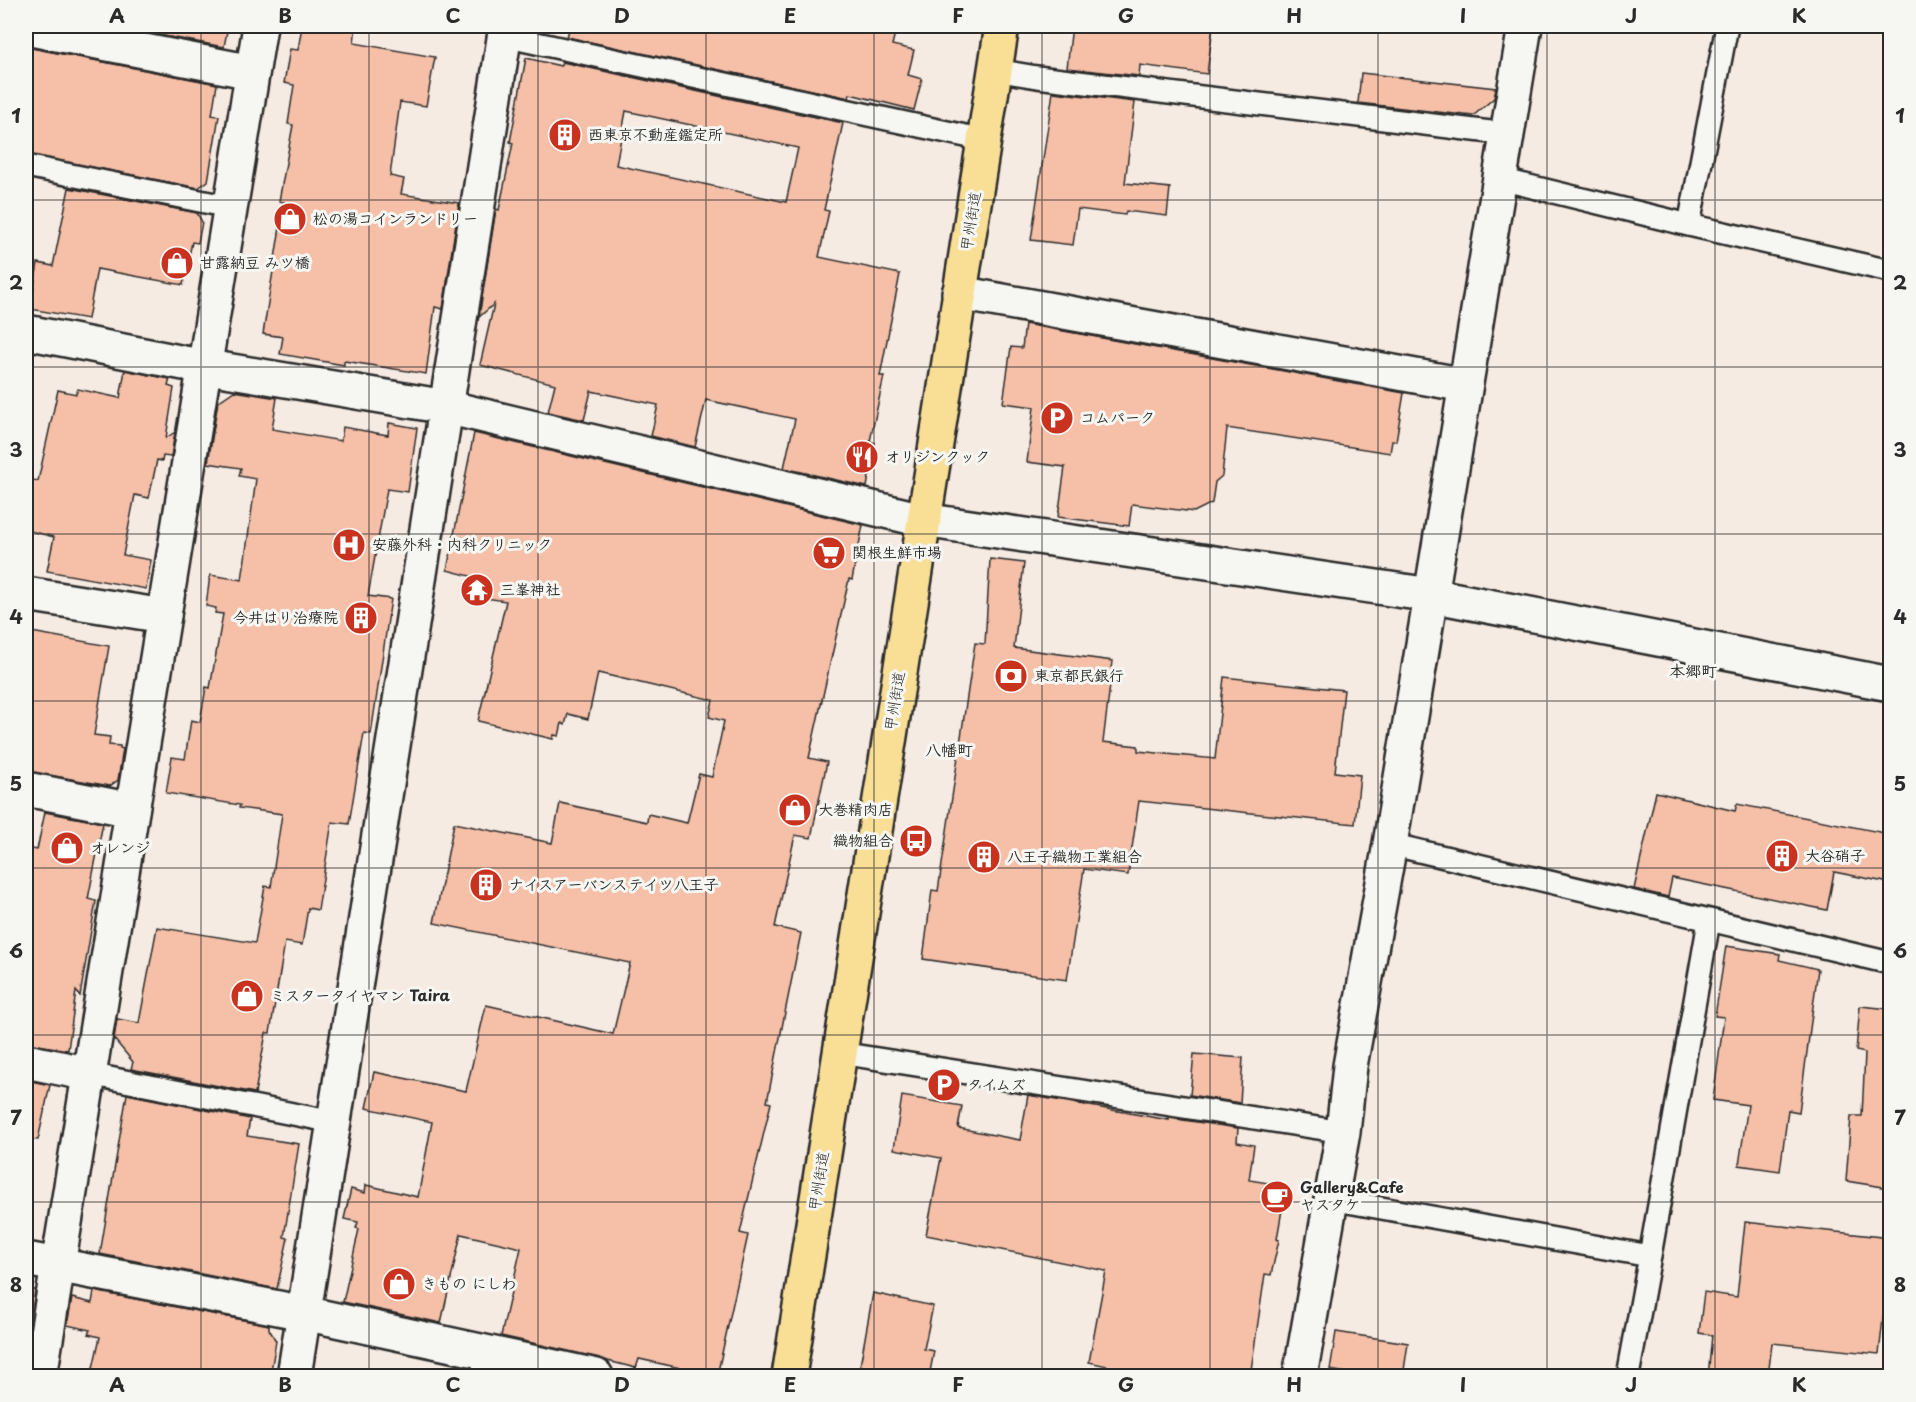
<svg xmlns="http://www.w3.org/2000/svg" width="1916" height="1402" viewBox="0 0 1916 1402" font-family="'Playpen Sans','Klee One',sans-serif">
<style>
.building{fill:#f5bfa8;stroke:#2b2b2b;stroke-width:1.5;fill-rule:evenodd}
.lines{fill:none;stroke-linecap:round;stroke-linejoin:round}
.service-casing{stroke:#2b2b2b;stroke-width:26}
.minor-casing{stroke:#2b2b2b;stroke-width:38}
.tertiary-casing{stroke:#2b2b2b;stroke-width:38}
.trunk-casing{stroke:#2b2b2b;stroke-width:38}
.service{stroke:#f6f6f2;stroke-width:21}
.minor{stroke:#f6f6f2;stroke-width:33}
.tertiary{stroke:#f6f6f2;stroke-width:33}
.trunk{stroke:#f9df96;stroke-width:33}
.grid{fill:none;stroke:#2b2b2b;stroke-width:1.5;stroke-opacity:0.55}
.labels{text-anchor:middle;stroke-width:6;stroke-linejoin:round;paint-order:stroke}
.poi-label{font-size:15px;font-weight:bold;fill:#2b2b2b;stroke:#f6f6f2;text-anchor:start}
.street-label{font-size:15px;fill:#2b2b2b;stroke:#f6f6f2}
.neighbourhood-label{font-size:16px;font-weight:bold;fill:#2b2b2b;stroke:#f6f6f2}
.neatline{fill:none;stroke:#2b2b2b;stroke-width:2}
.grid-label{font-size:20px;text-anchor:middle;font-weight:bold;fill:#2b2b2b}
</style>
<rect width="100%" height="100%" fill="#f6ebe3"/>
<filter id="ink" filterUnits="userSpaceOnUse"><feTurbulence type="fractalNoise" baseFrequency=".0167" numOctaves="2"/><feDisplacementMap in="SourceGraphic" scale="12" xChannelSelector="R" yChannelSelector="G"/><feConvolveMatrix kernelMatrix="1 2 1 2 8 2 1 2 1" color-interpolation-filters="sRGB"/></filter>
<g filter="url(#ink)">
<g class="building">
<polygon points="111,26 228,26 224,47"/>
<polygon points="302,26 356,26 354,43 435,57 426,106 400,102 390,176 404,179 401,194 459,203 443,309 435,307 426,374 344,361 344,365 280,354 283,337 263,334 284,202 279,201 293,125 288,124 294,85 284,83 290,49 298,50"/>
<polygon points="570,26 879,26 896,29 892,45 914,50 908,75 922,79 914,110 850,94 849,98 567,37"/>
<polygon points="1072,26 1213,26 1207,74 1140,65 1139,76 1067,68"/>
<polygon points="26,47 217,84 212,115 219,116 208,181 198,188 26,154"/>
<path d="M526,58l35,8 1,-4 281,61 -19,87 5,1 -10,46 81,17 -20,102h4l-14,65 5,2 -8,44 -83,-19 11,-49 -89,-19 -11,47 -44,-11 7,-31 -67,-14 -7,29 -36,-8 7,-28 -75,-19 14,-61 -15,13 17,-108 3,1 14,-67 -3,-1zM626,111l172,37 -12,54 -170,-37z"/>
<polygon points="1361,73 1496,88 1494,98 1473,116 1358,103"/>
<polygon points="1053,92 1135,102 1125,183 1170,188 1167,216 1126,211 1125,215 1078,209 1073,245 1031,240"/>
<polygon points="69,188 197,213 202,222 198,243 192,242 183,285 97,269 88,319 30,309 38,263 53,266"/>
<polygon points="1025,324 1404,393 1396,441 1392,441 1390,453 1227,428 1222,476 1215,482 1212,503 1194,512 1132,504 1129,526 1058,517 1065,467 1027,462 1034,407 1003,403 1011,347 1022,348"/>
<polygon points="125,370 170,379 168,386 174,388 166,438 175,432 171,457 163,456 162,461 157,460 149,498 135,495 123,555 151,560 146,589 47,571 54,537 26,530 26,479 38,481 58,390 76,394 78,389 120,398"/>
<polygon points="234,391 277,398 272,429 341,441 343,427 388,435 389,423 417,428 408,492 387,489 368,596 391,599 371,734 364,733 349,824 332,822 318,910 308,908 302,945 285,942 270,1033 266,1033 255,1093 131,1069 133,1062 114,1039 117,1019 139,1023 157,927 255,943 265,886 271,887 282,814 239,808 240,805 166,793 172,757 185,759 191,720 200,722 206,687 210,688 223,614 215,613 216,608 206,606 210,575 242,580 256,479 239,476 241,468 208,463 218,402"/>
<polygon points="474,433 863,525 852,580 849,579 809,758 827,762 811,838 795,835 775,927 801,933 767,1102 771,1103 740,1233 748,1235 717,1376 639,1359 636,1368 608,1361 600,1358 501,1336 521,1248 461,1234 441,1323 343,1302 359,1229 356,1228 358,1222 344,1219 351,1189 365,1193 366,1185 418,1197 432,1122 366,1108 374,1072 466,1091 486,1005 613,1034 630,963 434,923 454,823 552,843 560,803 647,822 648,814 687,823 699,774 712,777 724,721 709,717 713,700 598,673 588,719 568,714 565,725 562,723 559,736 554,735 553,739 478,721 506,601 472,596 474,577 447,570"/>
<polygon points="990,559 1024,563 1014,648 1113,661 1103,742 1138,746 1138,751 1215,759 1224,677 1344,690 1335,772 1360,775 1355,824 1139,801 1128,875 1084,869 1067,980 923,959 932,890 938,891 975,643 985,644"/>
<polygon points="26,631 109,646 94,735 110,737 109,745 120,746 120,748 123,749 118,780 110,786 26,771"/>
<polygon points="1656,792 1735,811 1737,804 1890,834 1890,883 1834,872 1827,910 1672,878 1668,897 1634,889"/>
<polygon points="45,812 103,823 88,899 96,901 80,996 76,991 68,1050 26,1043 26,848 37,850"/>
<polygon points="1726,946 1780,954 1779,960 1818,969 1799,1112 1788,1110 1780,1171 1739,1165 1748,1105 1713,1100 1724,1017 1715,1016"/>
<polygon points="1860,1006 1890,1009 1890,1188 1846,1181 1851,1116 1862,1116 1865,1053 1856,1051"/>
<polygon points="1194,1054 1243,1058 1240,1103 1190,1095"/>
<polygon points="26,1080 50,1085 38,1140 26,1139"/>
<polygon points="127,1094 250,1119 247,1136 299,1144 284,1237 288,1238 277,1289 100,1254"/>
<polygon points="1028,1095 1169,1120 1169,1118 1238,1128 1237,1142 1254,1145 1249,1180 1286,1186 1277,1239 1279,1240 1271,1275 1265,1274 1250,1377 1206,1377 1186,1373 1185,1377 1105,1377 1107,1366 1089,1362 1106,1271 926,1235 941,1158 894,1149 902,1096 962,1106 958,1128 1020,1140"/>
<polygon points="1745,1222 1890,1238 1890,1266 1889,1266 1879,1354 1772,1343 1768,1377 1708,1377 1712,1335 1699,1333 1704,1292 1737,1297"/>
<polygon points="26,1288 35,1290 31,1318 26,1317"/>
<polygon points="94,1291 269,1325 269,1329 276,1341 270,1377 91,1377 100,1337 88,1334 90,1330 67,1325 72,1298 92,1303"/>
<polygon points="873,1293 933,1306 924,1349 934,1351 929,1377 907,1377 860,1366"/>
<polygon points="1336,1332 1408,1343 1403,1377 1369,1377 1330,1370"/>
</g>
<g class="lines">
<g class="service-casing">
<g id="service">
<polyline points="504,36 984,140"/>
<polyline points="995,70 1037,77 1507,134"/>
<polyline points="26,166 230,207"/>
<polyline points="1500,179 1689,225 1890,271"/>
<polyline points="1689,225 1727,26"/>
<polyline points="1390,844 1890,963"/>
<polyline points="840,1053 1343,1132"/>
<polyline points="89,1074 334,1122"/>
<polyline points="1331,1199 1650,1256 1628,1376"/>
<polyline points="1650,1256 1709,921"/>
<polyline points="482,1376 486,1353"/>
</g>
</g>
<g class="minor-casing">
<g id="minor">
<polyline points="26,28 252,72"/>
<polyline points="959,293 1465,385"/>
<polyline points="26,332 184,363 446,407 923,520 1431,595 1890,684"/>
<polyline points="26,594 164,616"/>
<polyline points="26,789 132,810"/>
<polyline points="26,1061 89,1074"/>
<polyline points="26,1259 304,1313 596,1376"/>
<polyline points="40,1376 260,26"/>
<polyline points="294,1376 506,26"/>
</g>
</g>
<g class="tertiary-casing">
<polyline id="tertiary" points="1300,1376 1343,1132 1350,1066 1390,844 1525,26"/>
</g>
<g class="trunk-casing">
<polyline id="trunk" points="789,1376 1002,26"/>
</g>
<use href="#service" class="service"/>
<use href="#minor" class="minor"/>
<use href="#tertiary" class="tertiary"/>
<use href="#trunk" class="trunk"/>
</g>
</g>
<path class="grid" d="M201,26v1350M369,26v1350M538,26v1350M706,26v1350M874,26v1350M1042,26v1350M1210,26v1350M1378,26v1350M1547,26v1350M1715,26v1350M26,200h1864M26,367h1864M26,534h1864M26,701h1864M26,868h1864M26,1035h1864M26,1202h1864"/>
<defs>
<g id="building-disc" transform="scale(1.725)"><circle r="9.5" fill="#c8321e" stroke="#f6f6f2"/><path d="M-4-6H4V6H1V3H-1V6H-4ZM-2.5-4.3h1.7v1.8h-1.7ZM.8-4.3h1.7v1.8H.8ZM-2.5-1h1.7V.8h-1.7ZM.8-1h1.7V.8H.8Z" fill="#fff"/></g>
<g id="shop-disc" transform="scale(1.725)"><circle r="9.5" fill="#c8321e" stroke="#f6f6f2"/><path d="M-5-2.5h2.3a2.7 3.5 0 0 1 5.4 0H5L5.5 6h-11ZM-1.5-2.5h3a1.5 2.3 0 0 0-3 0Z" fill="#fff"/></g>
<g id="parking-disc" transform="scale(1.725)"><circle r="9.5" fill="#c8321e" stroke="#f6f6f2"/><path d="M-3.5-5.5H1a3.5 3.5 0 0 1 0 7H-1V5.5H-3.5ZM-1-3.4V-.6H.8a1.4 1.4 0 0 0 0-2.8Z" fill="#fff"/></g>
<g id="restaurant-disc" transform="scale(1.725)"><circle r="9.5" fill="#c8321e" stroke="#f6f6f2"/><path d="M-5-6h1v4h1v-4h1v4h1v-4h1v5L-1.5 .5V6h-2V.5L-5-1ZM5-6V6H3V1.5H1.5Q1.5-4 5-6Z" fill="#fff"/></g>
<g id="hospital-disc" transform="scale(1.725)"><circle r="9.5" fill="#c8321e" stroke="#f6f6f2"/><path d="M-5-5h3v3.5h4V-5h3V5h-3V1.5h-4V5h-3Z" fill="#fff"/></g>
<g id="supermarket-disc" transform="scale(1.725)"><circle r="9.5" fill="#c8321e" stroke="#f6f6f2"/><path d="M-6-5.5h2.5l.6 2H6L4.5 2H-2.5L-4.4-4H-6ZM-1.5 3.2a1.3 1.3 0 1 0 .1 0ZM3 3.2a1.3 1.3 0 1 0 .1 0Z" fill="#fff"/></g>
<g id="temple-disc" transform="scale(1.725)"><circle r="9.5" fill="#c8321e" stroke="#f6f6f2"/><path d="M0-6L5-2H3V0L6.5 2.5H4V6H1.5V3h-3V6H-4V2.5H-6.5L-3 0V-2H-5Z" fill="#fff"/></g>
<g id="bank-disc" transform="scale(1.725)"><circle r="9.5" fill="#c8321e" stroke="#f6f6f2"/><path d="M-6-4H6V4H-6ZM0-2.3a2.3 2.3 0 1 0 0 4.6a2.3 2.3 0 1 0 0-4.6Z" fill="#fff"/></g>
<g id="bus-disc" transform="scale(1.725)"><circle r="9.5" fill="#c8321e" stroke="#f6f6f2"/><path d="M-5-6H5V4H4V6H2V4H-2V6H-4V4H-5ZM-3.5-4V0h7V-4ZM-3.5 1.2v1.5H-2V1.2ZM2 1.2v1.5H3.5V1.2Z" fill="#fff"/></g>
<g id="cafe-disc" transform="scale(1.725)"><circle r="9.5" fill="#c8321e" stroke="#f6f6f2"/><path d="M-5.5-4.5H6V0H3Q3 3.5 0 3.5H-2.5Q-5.5 3.5-5.5 0ZM3-3.2v2h1.7v-2ZM-6 4.5H4V6H-6Z" fill="#fff"/></g>
</defs>
<g fill-rule="evenodd">
<use href="#building-disc" x="565" y="135"/>
<use href="#shop-disc" x="290" y="219"/>
<use href="#shop-disc" x="177" y="263"/>
<use href="#parking-disc" x="1057" y="418"/>
<use href="#restaurant-disc" x="862" y="457"/>
<use href="#hospital-disc" x="349" y="545"/>
<use href="#supermarket-disc" x="829" y="553"/>
<use href="#temple-disc" x="477" y="590"/>
<use href="#building-disc" x="361" y="618"/>
<use href="#bank-disc" x="1011" y="676"/>
<use href="#shop-disc" x="795" y="810"/>
<use href="#bus-disc" x="916" y="841"/>
<use href="#shop-disc" x="67" y="848"/>
<use href="#building-disc" x="1782" y="856"/>
<use href="#building-disc" x="984" y="857"/>
<use href="#building-disc" x="486" y="885"/>
<use href="#shop-disc" x="247" y="996"/>
<use href="#parking-disc" x="944" y="1085"/>
<use href="#cafe-disc" x="1277" y="1197"/>
<use href="#shop-disc" x="399" y="1284"/>
</g>
<g class="labels">
<g class="poi-label">
<text x="588" y="140">西東京不動産鑑定所</text>
<text x="313" y="224">松の湯コインランドリー</text>
<text x="200" y="268">甘露納豆 みツ橋</text>
<text x="1080" y="423">コムパーク</text>
<text x="885" y="462">オリジンクック</text>
<text x="372" y="550">安藤外科・内科クリニック</text>
<text x="852" y="558">関根生鮮市場</text>
<text x="500" y="595">三峯神社</text>
<text x="338" y="623" text-anchor="end">今井はり治療院</text>
<text x="1034" y="681">東京都民銀行</text>
<text x="818" y="815">大巻精肉店</text>
<text x="893" y="846" text-anchor="end">織物組合</text>
<text x="90" y="853">オレンジ</text>
<text x="1805" y="861">大谷硝子</text>
<text x="1007" y="862">八王子織物工業組合</text>
<text x="509" y="890">ナイスアーバンステイツ八王子</text>
<text x="270" y="1001">ミスタータイヤマン Taira</text>
<text x="967" y="1090">タイムズ</text>
<text x="1300" y="1193">Gallery&amp;Cafe<tspan x="1300" dy="17">ヤスタケ</tspan></text>
<text x="422" y="1289">きもの にしわ</text>
</g>
<g class="street-label">
<text transform="translate(971 221) rotate(-81)" y="5">甲州街道</text>
<text transform="translate(895 701) rotate(-81)" y="5">甲州街道</text>
<text transform="translate(819 1181) rotate(-81)" y="5">甲州街道</text>
</g>
<g class="neighbourhood-label">
<text x="1693" y="677">本郷町</text>
<text x="949" y="756">八幡町</text>
</g>
</g>
<rect width="1916" height="1402" fill="none" stroke="#f6f6f2" stroke-width="66"/>
<rect x="33" y="33" width="1850" height="1336" class="neatline"/>
<g class="grid-label">
<text x="117" y="23">A</text>
<text x="285" y="23">B</text>
<text x="453" y="23">C</text>
<text x="622" y="23">D</text>
<text x="790" y="23">E</text>
<text x="958" y="23">F</text>
<text x="1126" y="23">G</text>
<text x="1294" y="23">H</text>
<text x="1463" y="23">I</text>
<text x="1631" y="23">J</text>
<text x="1799" y="23">K</text>
<text x="16" y="123">1</text>
<text x="1900" y="123">1</text>
<text x="16" y="290">2</text>
<text x="1900" y="290">2</text>
<text x="16" y="457">3</text>
<text x="1900" y="457">3</text>
<text x="16" y="624">4</text>
<text x="1900" y="624">4</text>
<text x="16" y="791">5</text>
<text x="1900" y="791">5</text>
<text x="16" y="958">6</text>
<text x="1900" y="958">6</text>
<text x="16" y="1125">7</text>
<text x="1900" y="1125">7</text>
<text x="16" y="1292">8</text>
<text x="1900" y="1292">8</text>
<text x="117" y="1392">A</text>
<text x="285" y="1392">B</text>
<text x="453" y="1392">C</text>
<text x="622" y="1392">D</text>
<text x="790" y="1392">E</text>
<text x="958" y="1392">F</text>
<text x="1126" y="1392">G</text>
<text x="1294" y="1392">H</text>
<text x="1463" y="1392">I</text>
<text x="1631" y="1392">J</text>
<text x="1799" y="1392">K</text>
</g>
</svg>
